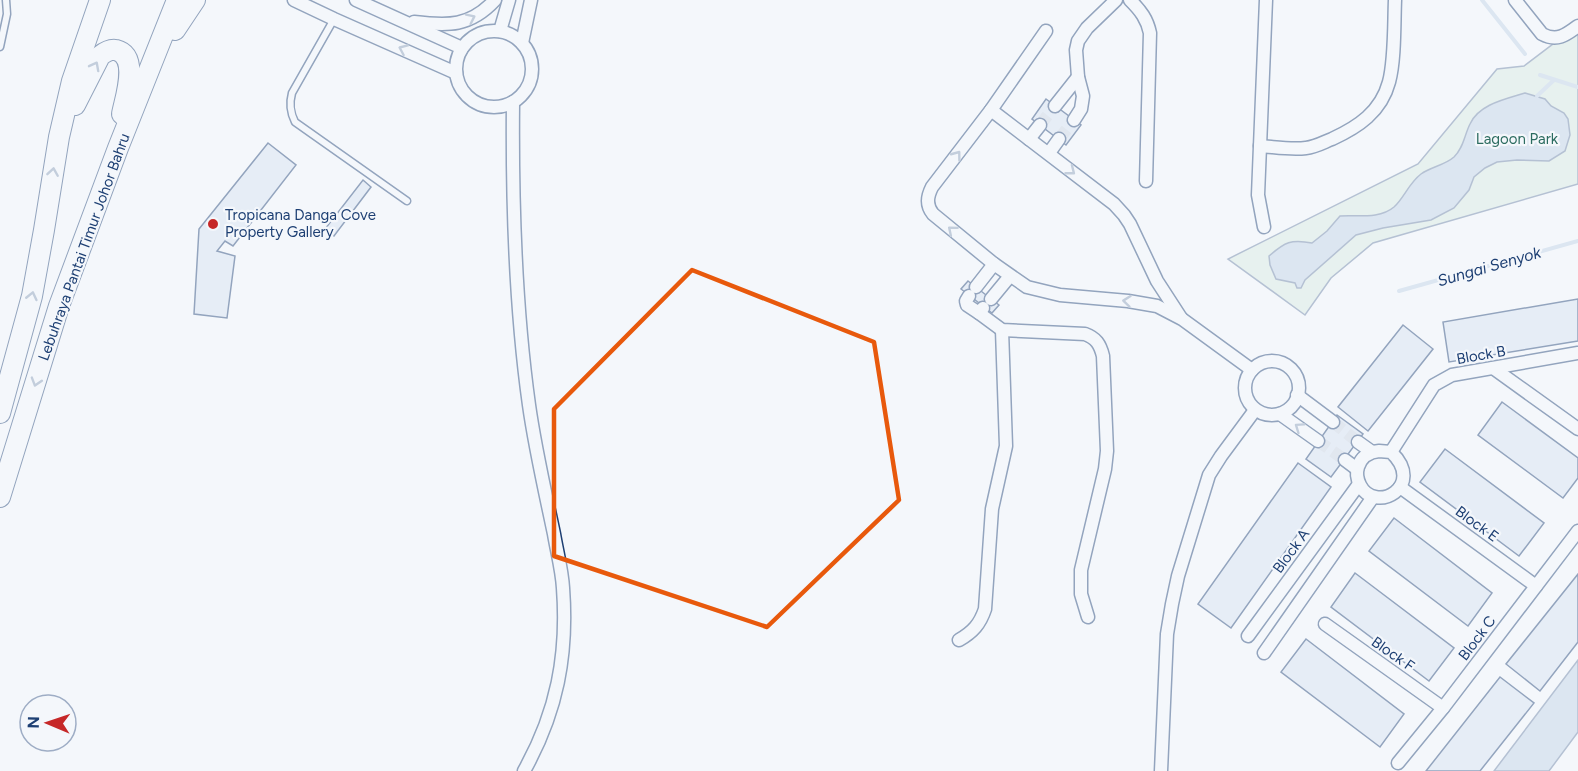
<svg xmlns="http://www.w3.org/2000/svg" width="1578" height="771" viewBox="0 0 1578 771" font-family="Figtree,sans-serif">
<style>
.green{fill:#d7e8df;stroke:#687fa3;stroke-width:1.5}
.water{fill:#bed0e5;stroke:#687fa3;stroke-width:1.5}
.lines{fill:none;stroke-linecap:round;stroke-linejoin:round}
.stream{stroke:#bed0e5;stroke-width:4}
.building{fill:#d5e0f0;stroke:#1d3f73;stroke-width:1.5}
.minor-tunnel{stroke:#c9d2e0;stroke-width:12;stroke-dasharray:12 6;stroke-linecap:butt}
.service-casing{stroke:#1d3f73;stroke-width:9}
.minor-casing{stroke:#1d3f73;stroke-width:15}
.trunk-casing{stroke:#1d3f73;stroke-width:22}
.service{stroke:#f4f7fb;stroke-width:6}
.minor{stroke:#f4f7fb;stroke-width:12}
.trunk{stroke:#f4f7fb;stroke-width:20}
.oneway{stroke:#889bb7}
.marked{fill:none;stroke:#e8590c;stroke-width:4.5;stroke-linejoin:round}
.poi-dot{fill:#c62828;stroke:#f4f7fb;stroke-width:2}
.labels{text-anchor:middle;stroke-width:4.5;stroke-linejoin:round;paint-order:stroke}
.park-label{font-size:15px;fill:#2c6c60;stroke:#f4f7fb}
.poi-label{font-size:15px;fill:#1d3f73;stroke:#f4f7fb;text-anchor:start}
.street-label{font-size:15px;fill:#1d3f73;stroke:#f4f7fb}
.water-label{font-size:16px;font-style:italic;fill:#1d3f73;stroke:#f4f7fb}
</style>
<rect width="100%" height="100%" fill="#f4f7fb"/>
<polygon class="green" points="1578,25 1578,184 1373,243 1331,278 1305,315 1228,259 1418,164 1497,69 1524,66"/>
<g class="water">
<path d="M1525,93l20,6 6,7 13,7 4,6 2,16 -5,16 -16,10 -32,-1 -20,2 -12,6 -11,9 -5,13 -15,18 -23,12 -48,8 -27,7 -51,45 -4,8h-4l-2,-5 -19,-4 -6,-14 -1,-9c16,-14 22,-17 43,-13l15,-12 13,-15c18,-1 40,3 54,-9 10,-9 15,-24 27,-33 10,-7 24,-9 33,-17 10,-10 10,-21 16,-33 9,-20 36,-25 55,-31z"/>
<polygon points="1578,660 1578,732 1549,771 1494,771"/>
</g>
<g class="lines">
<g class="stream">
<polyline points="1482,0 1525,54"/>
<polyline points="1540,75 1578,87"/>
<polyline points="1537,96 1554,80"/>
<polyline points="1399,291 1578,241"/>
</g>
</g>
<g class="building">
<polygon points="1046,99 1081,125 1066,145 1032,119"/>
<polygon points="268,143 296,165 233,246 225,241 217,251 235,256 227,318 194,314 199,229"/>
<polygon points="363,180 371,187 334,236 325,229"/>
<polygon points="968,281 999,305 992,313 961,289"/>
<polygon points="1578,299 1578,341 1449,362 1443,322"/>
<polygon points="1403,325 1433,349 1368,431 1338,407"/>
<polygon points="1502,402 1578,458 1578,478 1563,498 1478,435"/>
<polygon points="1337,415 1363,434 1331,477 1306,459"/>
<polygon points="1445,449 1544,523 1519,556 1420,482"/>
<polygon points="1298,463 1331,487 1231,628 1198,604"/>
<polygon points="1394,518 1492,593 1468,626 1369,551"/>
<polygon points="1355,573 1454,648 1429,681 1331,607"/>
<polygon points="1578,574 1578,642 1540,691 1506,664"/>
<polygon points="1306,639 1404,714 1380,747 1281,672"/>
<polygon points="1500,677 1534,703 1480,771 1426,771"/>
</g>
<g class="lines">
<g class="minor-tunnel">
<polyline points="1040,125 1055,106"/>
<polyline points="1059,139 1074,120"/>
<polyline points="1333,422 1358,442"/>
<polyline points="1318,441 1345,460"/>
</g>
<g class="service-casing">
<g id="service">
<path d="M334,19l-42,74c-3,11 -2,19 3,29l112,79"/>
<polyline points="0,47 7,14 6,0"/>
</g>
</g>
<g class="minor-casing">
<g id="minor">
<polyline points="294,0 334,19 456,73"/>
<polyline points="356,0 462,48"/>
<path d="M1130,0c11,11 17,19 20,33l-4,148"/>
<path d="M1515,0l27,34c15,8 24,1 36,-8"/>
<path d="M414,22c34,4 56,5 81,-22"/>
<polyline points="500,31 509,0"/>
<path d="M1046,31l-55,79 -59,77c-5,10 -6,18 1,27l61,50 33,23 33,8 68,6 29,5 25,13 70,51"/>
<circle cx="494" cy="69" r="38"/>
<polyline points="522,43 531,0"/>
<path d="M513,102c-1,101 2,203 16,303 6,43 16,86 25,129 3,18 8,36 9,54 5,67 -6,124 -39,183"/>
<polyline points="1055,106 1078,77"/>
<polyline points="991,110 1114,204 1124,215 1130,224 1157,281 1181,318"/>
<polyline points="1074,120 1081,109 1083,96 1078,77 1076,50 1078,41 1087,28 1116,0"/>
<polyline points="1029,139 1040,125"/>
<path d="M1260,146c15,1 31,4 46,2 10,-1 18,-6 26,-9 26,-12 49,-27 57,-57 6,-22 5,-58 6,-82"/>
<polyline points="1049,153 1059,139"/>
<polyline points="1264,227 1258,195 1266,0"/>
<polyline points="976,287 994,264"/>
<polyline points="969,296 966,301 967,305 979,313 983,308"/>
<polyline points="991,299 1010,276"/>
<path d="M979,313l23,17 83,4c11,4 15,10 18,22l4,95 -2,18 -24,101v24l7,23"/>
<circle cx="1272" cy="388" r="27"/>
<polyline points="1493,368 1578,429"/>
<polyline points="1297,395 1333,422"/>
<polyline points="1280,414 1318,441"/>
<polyline points="1358,442 1372,452"/>
<path d="M1379,451l12,1c36,34 -16,63 -31,33 -3,-6 -4,-12 -2,-18 3,-10 11,-15 21,-16z"/>
<polyline points="1391,452 1434,385 1452,375 1578,353"/>
<polyline points="1345,460 1357,469"/>
<polyline points="1400,487 1536,586"/>
<polyline points="1325,624 1443,708"/>
<polyline points="1248,636 1359,484"/>
<path d="M959,640c14,-8 21,-16 26,-31l7,-100 14,-63 -4,-116"/>
<polyline points="1264,653 1373,497"/>
<polyline points="1398,763 1443,708 1578,531"/>
<polyline points="1161,771 1167,634 1172,604 1178,576 1209,475 1221,456 1255,410"/>
</g>
</g>
<g class="trunk-casing">
<g id="trunk">
<polyline points="175,30 195,0"/>
<path d="M75,105l25,-49c5,-4 10,-7 16,-6 24,6 9,48 6,64"/>
<polyline points="0,413 32,296 44,230 59,137 72,81 100,0"/>
<polyline points="0,497 59,306 118,148 177,0"/>
</g>
</g>
<use href="#service" class="service"/>
<use href="#minor" class="minor"/>
<use href="#trunk" class="trunk"/>
</g>
<defs><path id="oneway-chevron" d="M-2-3.5L2.5 0L-2 3.5" fill="none" stroke-width="1.6" stroke-linecap="round" stroke-linejoin="round" transform="scale(1.5)"/></defs>
<g class="oneway">
<use href="#oneway-chevron" transform="translate(471 18) rotate(-26)"/>
<use href="#oneway-chevron" transform="translate(403 49) rotate(-156)"/>
<use href="#oneway-chevron" transform="translate(95 66) rotate(-62)"/>
<use href="#oneway-chevron" transform="translate(957 155) rotate(-53)"/>
<use href="#oneway-chevron" transform="translate(1071 171) rotate(38)"/>
<use href="#oneway-chevron" transform="translate(53 172) rotate(-81)"/>
<use href="#oneway-chevron" transform="translate(952 230) rotate(-140)"/>
<use href="#oneway-chevron" transform="translate(32 296) rotate(-77)"/>
<use href="#oneway-chevron" transform="translate(1127 301) rotate(-174)"/>
<use href="#oneway-chevron" transform="translate(36 382) rotate(107)"/>
<use href="#oneway-chevron" transform="translate(1299 427) rotate(-145)"/>
</g>
<path d="M0 0H1578V771H0ZM692,270l182,72 25,158 -132,127 -213,-71v-147z" fill="#f4f7fb" fill-opacity=".55" fill-rule="evenodd"/>
<path class="marked" d="M692,270l182,72 25,158 -132,127 -213,-71v-147z"/>
<circle class="poi-dot" cx="213" cy="224" r="6"/>
<g class="labels">
<g class="park-label">
<text x="1517" y="144">Lagoon Park</text>
</g>
<g class="poi-label">
<text x="225" y="220">Tropicana Danga Cove<tspan x="225" dy="17">Property Gallery</tspan></text>
</g>
<g class="street-label">
<text transform="translate(84 247) rotate(-70)" y="5">Lebuhraya Pantai Timur Johor Bahru</text>
<text transform="translate(1481 355) rotate(-10)" y="5">Block B</text>
<text transform="translate(1477 524) rotate(36)" y="5">Block E</text>
<text transform="translate(1291 551) rotate(-54)" y="5">Block A</text>
<text transform="translate(1477 638) rotate(-53)" y="5">Block C</text>
<text transform="translate(1393 654) rotate(35)" y="5">Block F</text>
</g>
<g class="water-label">
<text transform="translate(1489 266) rotate(-16)" y="6">Sungai Senyok</text>
</g>
</g>
<g transform="translate(48 723) rotate(272)"><circle r="28" fill="#f4f7fb" stroke="#9eadc5" stroke-width="1.5"/>
<path d="M0-4.5L10 22L0 15L-10 22Z" fill="#c62828"/>
<text y="-9" font-size="16" font-weight="bold" text-anchor="middle" fill="#1d3f73">N</text>
</g>
</svg>
